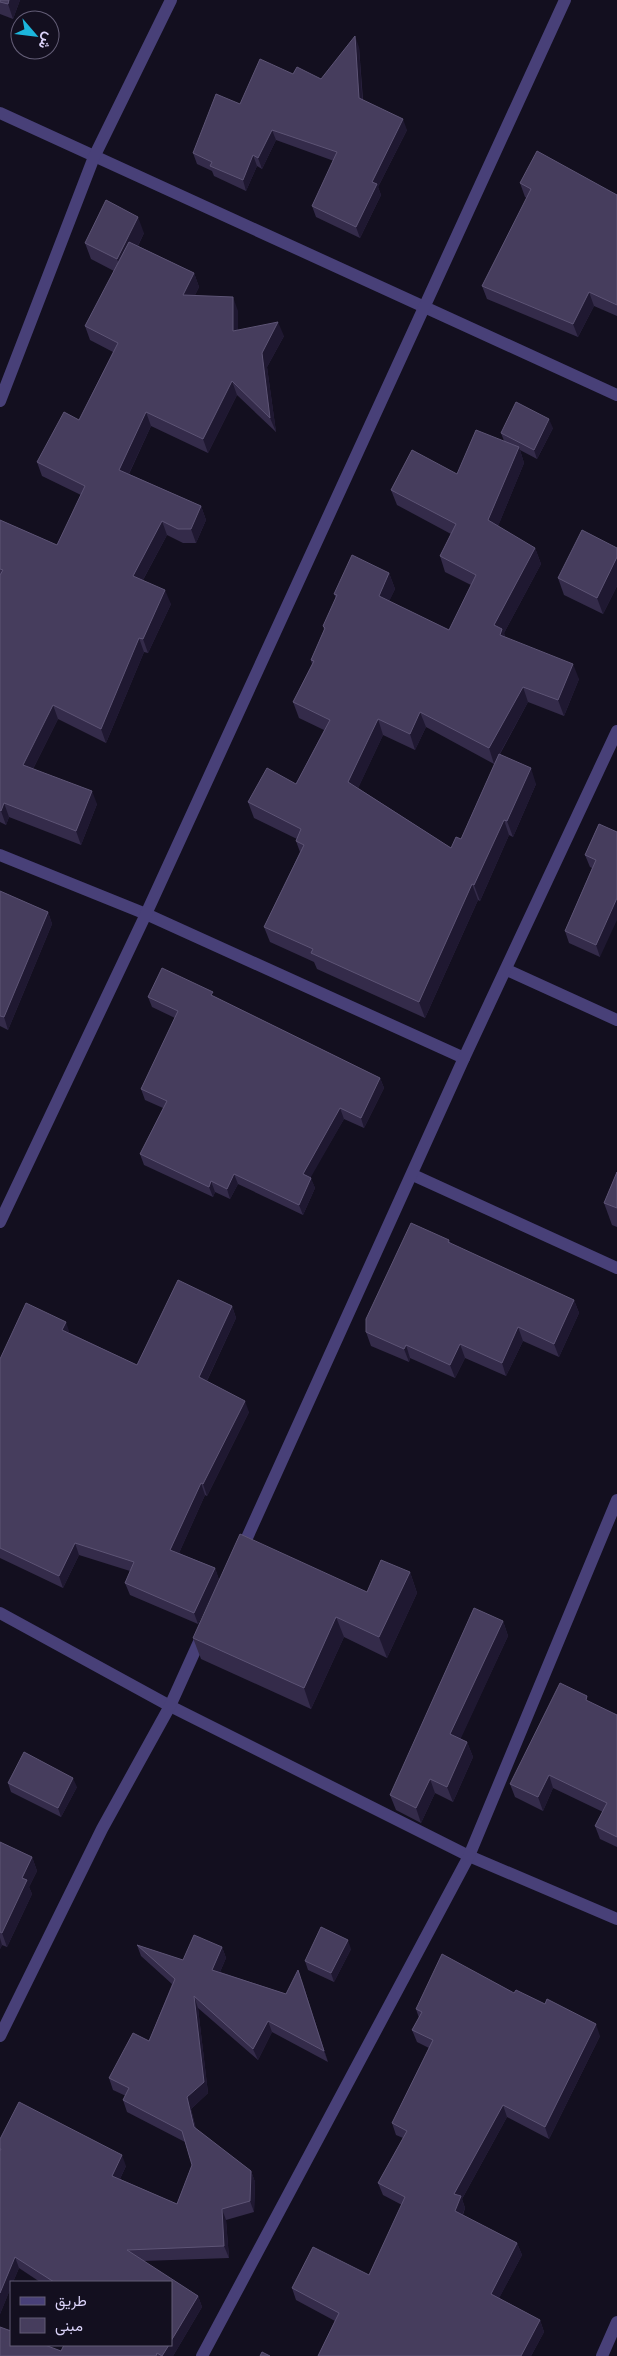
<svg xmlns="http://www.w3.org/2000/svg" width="617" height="2356" viewBox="0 0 617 2356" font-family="'Source Sans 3',Vazirmatn,sans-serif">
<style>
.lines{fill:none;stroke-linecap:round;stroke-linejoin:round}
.minor{stroke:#484078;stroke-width:12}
.wall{fill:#342b4a;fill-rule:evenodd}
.shaded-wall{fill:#1f1831}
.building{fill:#463d5d;stroke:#5d5475}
</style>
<rect width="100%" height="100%" fill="#130f1f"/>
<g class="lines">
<g class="minor">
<polyline points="0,113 617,395"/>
<polyline points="0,401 94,157 171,0"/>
<polyline points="0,855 146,914 464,1058"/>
<polyline points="507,970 617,1020"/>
<polyline points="413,1175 617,1268"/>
<polyline points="0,1222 146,914 565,0"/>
<polyline points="241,1551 464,1058 617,731"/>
<polyline points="0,1613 170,1706 469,1856 617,1919"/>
<polyline points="0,2036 102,1829 170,1706 203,1633"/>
<polyline points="202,2356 469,1856 617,1500"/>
<polyline points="602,2356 617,2322"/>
</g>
</g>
<g class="wall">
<polygon points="0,0 20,0 13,19 0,14"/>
<polygon points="359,47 363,100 407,130 378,187 381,195 360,238 316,217 312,206 334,161 276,140 262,169 257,166 246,191 214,176 212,171 197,164 193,153 240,104 293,74 321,79"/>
<polygon points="520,183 617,195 617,316 594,306 578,337 487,299 482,286 527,198 525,197"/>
<polygon points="144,233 138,246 194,273 199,287 195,295 238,311 238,330 284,336 267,367 276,432 237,395 208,453 151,426 129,474 201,506 206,520 196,543 183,543 167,535 143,580 171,604 148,653 144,652 106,743 58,719 33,769 97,804 81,845 9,817 6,825 0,822 0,520 57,545 81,495 42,476 37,462 79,420 113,352 90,340 85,326 114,271 91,259 85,243"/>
<path d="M553,428l-16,31 -17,-9 4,13 -26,63 37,22 6,16 -37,69 1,4 74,42 -15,37 -36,-14 -28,52 36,30 -23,53 -4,-2 -29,66 -2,-1 -53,118 -108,-49 -3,-7 -44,-20 -6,-15 36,-75 -4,-11 1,-2 -43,-21 -6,-16 48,-18 28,-54 -25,-12 -6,-16 19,-38 -1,-4 13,-30 -1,-4 13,-28 -2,-4 55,-21 6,16 -6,12 60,29 22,-45 -26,-13 -5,-16 11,-22 -54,-29 -6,-15 66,-16 47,-33 -3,-8zM426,727l68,37 4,-8 -37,83 -10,9 -93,-60 25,-53 32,15z"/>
<polygon points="617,548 617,586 603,614 564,595 558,578"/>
<polygon points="599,824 600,957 569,943 565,931 592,868 590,867 585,855"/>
<polygon points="0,891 48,912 52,924 8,1030 0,1026"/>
<polygon points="148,997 215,997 380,1078 384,1088 364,1128 344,1119 310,1177 315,1188 303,1215 238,1184 230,1199 215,1192 213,1197 144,1165 140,1154 163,1108 145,1100 141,1089 175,1018 152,1007"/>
<polygon points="617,1172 617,1227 612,1225 604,1203"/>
<polygon points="449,1240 451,1244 574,1300 579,1313 559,1357 523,1341 506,1376 465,1358 455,1378 410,1358 409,1362 371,1346 366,1332"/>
<polygon points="232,1306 236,1318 207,1381 249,1412 207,1496 205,1495 179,1553 215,1568 219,1580 198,1624 130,1595 125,1583 130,1571 79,1555 63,1588 0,1558 0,1359 70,1333 137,1365"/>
<polygon points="410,1572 417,1593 387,1658 344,1637 311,1709 201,1659 193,1638 367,1592"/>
<polygon points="503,1621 508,1636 460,1739 467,1742 473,1757 453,1802 435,1793 421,1823 396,1810 390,1795"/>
<polygon points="589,1702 617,1715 617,1847 600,1839 595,1826 603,1812 553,1788 543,1811 515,1797 510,1784"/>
<polygon points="8,1783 77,1787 61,1817 11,1792"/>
<polygon points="0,1842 32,1857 37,1871 29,1887 32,1894 7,1947 2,1945 0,1949"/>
<polygon points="137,1945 183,1960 222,1947 226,1958 220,1972 286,1994 302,1981 328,2062 272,2032 258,2060 198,2008 208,2093 191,2109 196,2129 251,2171 255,2182 254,2212 226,2220 229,2258 143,2261 198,2296 202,2307 173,2356 0,2356 61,2351 171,2282 40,2282 19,2268 13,2282 11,2282 11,2287 0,2314 0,2139 126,2166 120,2179 177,2204 192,2165 185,2142 127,2112 123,2100 126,2096 113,2090 109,2078 149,2041 172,1984 141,1956"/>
<polygon points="351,1949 334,1982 308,1970 305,1961"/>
<polygon points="514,1993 600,2036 549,2139 507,2117 462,2199 465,2208 463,2215 517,2243 522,2255 499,2298 540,2320 544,2332 531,2356 318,2356 335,2321 296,2300 292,2288 369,2275 402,2205 383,2195 378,2183 403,2138 396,2135 392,2123 429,2048 417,2042 412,2030 419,2018 416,2009"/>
</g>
<g class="shaded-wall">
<polygon points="9,0 20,0 13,19 8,4"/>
<polygon points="355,36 359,47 363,109 359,98"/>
<polygon points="403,119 407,130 378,187 381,195 360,238 356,227 372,182"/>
<polygon points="272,130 276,140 262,169 258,158"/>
<polygon points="253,155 257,166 246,191 243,180"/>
<polygon points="138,217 144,233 123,276 117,259"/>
<polygon points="194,273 199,287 188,309 183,295"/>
<polygon points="589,292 594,306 578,337 573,324"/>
<polygon points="233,297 238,311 238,345 233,331"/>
<polygon points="278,322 284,336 267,367 276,432 270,418 262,353"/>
<polygon points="232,381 237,395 208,453 203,439"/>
<polygon points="146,412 151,426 124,484 119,470"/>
<polygon points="549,419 553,428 537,459 534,450"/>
<polygon points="519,447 524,463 494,536 488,520"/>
<polygon points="201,506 206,520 196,543 191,529"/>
<polygon points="162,521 167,535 138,589 133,576"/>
<polygon points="535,548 541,564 504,633 508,645 505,651 494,625"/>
<polygon points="617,557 617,586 603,614 597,598"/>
<polygon points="389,573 395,589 384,612 379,596"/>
<polygon points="165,590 171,604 148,653 143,639"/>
<polygon points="139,638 144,652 106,743 101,729"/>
<polygon points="573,664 579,679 564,716 558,700"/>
<polygon points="523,687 528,702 494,764 489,748"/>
<polygon points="53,705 58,719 28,779 23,765"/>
<polygon points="420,712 426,727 415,750 410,734"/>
<polygon points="378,719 383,735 354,797 348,782"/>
<polygon points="531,768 536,784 513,837 507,821"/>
<polygon points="92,791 97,804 81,845 76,831"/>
<polygon points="4,803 9,817 6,825 1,811"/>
<polygon points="504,820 509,835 480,901 474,885"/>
<polygon points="472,884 478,900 425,1018 419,1002"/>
<polygon points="617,898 617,920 600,957 596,945"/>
<polygon points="48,912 52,924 8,1030 4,1017"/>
<polygon points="380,1078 384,1088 364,1128 361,1118"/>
<polygon points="340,1108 344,1119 307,1184 303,1174"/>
<polygon points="234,1174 238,1184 230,1199 227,1189"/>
<polygon points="311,1178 315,1188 303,1215 299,1205"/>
<polygon points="211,1181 215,1192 213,1197 209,1187"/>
<polygon points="574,1300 579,1313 559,1357 554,1344"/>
<polygon points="232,1306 236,1318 203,1389 199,1377"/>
<polygon points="66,1322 70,1334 62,1330"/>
<polygon points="518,1327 523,1341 506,1376 502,1363"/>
<polygon points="460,1344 465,1358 455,1378 450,1365"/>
<polygon points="406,1345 410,1358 409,1362 404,1349"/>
<polygon points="245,1401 249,1412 207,1496 203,1484"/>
<polygon points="201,1483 205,1495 175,1562 170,1550"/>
<polygon points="75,1543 79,1555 63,1588 59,1576"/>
<polygon points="215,1568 219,1580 198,1624 194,1613"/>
<polygon points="410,1572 417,1593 387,1658 379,1637"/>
<polygon points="336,1617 344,1637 311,1709 304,1688"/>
<polygon points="503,1621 508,1636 456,1749 450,1734"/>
<polygon points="467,1742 473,1757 453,1802 447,1787"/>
<polygon points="549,1775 553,1788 543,1811 538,1797"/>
<polygon points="73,1778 77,1787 61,1817 58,1808"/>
<polygon points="430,1779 435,1793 421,1823 416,1808"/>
<polygon points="32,1857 37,1871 29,1887 32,1894 7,1947 2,1933 22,1878"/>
<polygon points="0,1938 2,1945 0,1949"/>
<polygon points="348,1940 351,1949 334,1982 331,1973"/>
<polygon points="222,1947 226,1958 216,1981 212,1970"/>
<polygon points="298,1970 302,1981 328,2062 324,2051"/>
<polygon points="194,1996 198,2008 208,2093 191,2109 198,2139 194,2127 187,2097"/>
<polygon points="268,2021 272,2032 258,2060 253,2049"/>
<polygon points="596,2024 600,2036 549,2139 545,2127"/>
<polygon points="503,2105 507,2117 462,2199 465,2208 459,2223 455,2211 454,2194"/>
<polygon points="122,2155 126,2166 116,2187 112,2176"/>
<polygon points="251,2171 255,2182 254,2212 250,2201"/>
<polygon points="222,2209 226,2220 229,2258 224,2246"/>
<polygon points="517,2243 522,2255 495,2306 491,2294"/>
<polygon points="15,2257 19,2268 13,2282 11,2282 11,2287 0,2314 0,2293"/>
<polygon points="198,2296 202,2307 173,2356 162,2356 169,2345 171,2345 171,2341"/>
<polygon points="540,2320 544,2332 531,2356 521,2356"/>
</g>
<g class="building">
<polygon points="0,0 9,0 8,4 0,2"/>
<polygon points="355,36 359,98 403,119 372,182 377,184 356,227 312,206 337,152 272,130 258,158 253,155 243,180 210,166 212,162 193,153 216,94 240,104 260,59 293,74 297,67 321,79"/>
<polygon points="537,151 617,195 617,305 589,292 573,324 482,286 531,189 520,183"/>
<polygon points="106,200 138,217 117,259 85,243"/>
<polygon points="129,242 194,273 183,295 233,297 233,331 278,322 262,353 270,418 232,381 203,439 146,412 119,470 201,506 191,529 178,529 162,521 133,576 165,590 143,639 139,638 101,729 53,705 23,765 92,791 76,831 4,803 1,811 0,810 0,575 3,570 0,569 0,520 57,545 85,486 37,462 64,412 79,420 118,343 85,326"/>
<polygon points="516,402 549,419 534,450 501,433"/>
<polygon points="476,430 519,447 488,520 535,548 494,625 502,629 500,635 573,664 558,700 523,687 489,748 420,712 410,734 378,719 348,782 451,848 456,837 461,839 499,754 531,768 507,821 504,820 474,885 472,884 419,1002 311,953 313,949 264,927 304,845 296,841 301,829 248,802 267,768 296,784 330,720 293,702 314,661 311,660 325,628 323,626 337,595 334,594 352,555 389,573 379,596 449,630 476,575 440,556 456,524 391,490 412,450 457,474"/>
<polygon points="582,530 617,548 617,557 597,598 558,578"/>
<polygon points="599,824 617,832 617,898 596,945 565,931 596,860 585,855"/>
<polygon points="0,891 48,912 4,1017 0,1016"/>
<polygon points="162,968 213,992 211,995 380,1078 361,1118 340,1108 303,1174 311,1178 299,1205 234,1174 227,1189 211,1181 209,1187 140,1154 167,1101 141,1089 178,1011 148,997"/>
<polygon points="617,1172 617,1208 604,1203"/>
<polygon points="411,1223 449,1240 448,1242 574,1300 554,1344 518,1327 502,1363 460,1344 450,1365 406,1345 404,1349 366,1332 366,1319"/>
<polygon points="178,1280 232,1306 199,1377 245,1401 203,1484 201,1483 170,1550 215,1568 194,1613 125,1583 134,1562 75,1543 59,1576 0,1548 0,1359 26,1303 66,1322 62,1330 137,1365"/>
<polygon points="240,1534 367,1592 381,1560 410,1572 379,1637 336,1617 304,1688 193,1638"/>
<polygon points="474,1608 503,1621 450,1734 467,1742 447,1787 430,1779 416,1808 390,1795"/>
<polygon points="560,1683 587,1696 586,1700 617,1715 617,1837 595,1826 607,1803 549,1775 538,1797 510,1784"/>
<polygon points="24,1752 73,1778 58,1808 8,1783"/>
<polygon points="0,1842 32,1857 22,1878 27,1880 2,1933 0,1932"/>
<polygon points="321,1927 348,1940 331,1973 305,1961"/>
<polygon points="194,1935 222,1947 212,1970 286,1994 298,1970 324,2051 268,2021 253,2049 194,1996 204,2082 187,2097 194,2127 251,2171 250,2201 222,2209 224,2246 127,2250 198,2296 171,2341 171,2282 54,2282 15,2257 0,2293 0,2151 1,2149 0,2149 0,2139 19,2102 122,2155 112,2176 177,2204 192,2165 182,2131 123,2100 129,2088 109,2078 133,2033 149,2041 175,1979 137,1945 183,1960"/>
<polygon points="442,1954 514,1993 516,1990 545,2004 547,1999 596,2024 545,2127 503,2105 454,2194 461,2196 455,2211 517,2243 491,2294 540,2320 521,2356 318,2356 339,2313 292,2288 313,2247 369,2275 405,2197 378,2183 407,2131 392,2123 433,2040 412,2030 422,2012 416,2009"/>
<polygon points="0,2327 11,2331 11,2345 45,2345 61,2351 64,2345 169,2345 162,2356 157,2353 156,2356 0,2356"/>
<polygon points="262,2352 270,2356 260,2356"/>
</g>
<rect x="10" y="2281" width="162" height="65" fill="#130f1f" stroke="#635d76"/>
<rect x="20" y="2297" width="25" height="8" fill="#484078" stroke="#635d76"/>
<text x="55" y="2306" font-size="15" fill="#dbd3f9">طريق</text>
<rect x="20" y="2318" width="25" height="15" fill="#463d5d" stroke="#635d76"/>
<text x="55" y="2331" font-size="15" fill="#dbd3f9">مبنى</text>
<g transform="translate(35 35) rotate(118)"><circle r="24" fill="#130f1f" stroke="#635d76"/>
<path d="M0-4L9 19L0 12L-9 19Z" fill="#1cb6dc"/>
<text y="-8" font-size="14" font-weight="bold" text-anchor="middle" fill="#dbd3f9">ش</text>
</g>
</svg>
